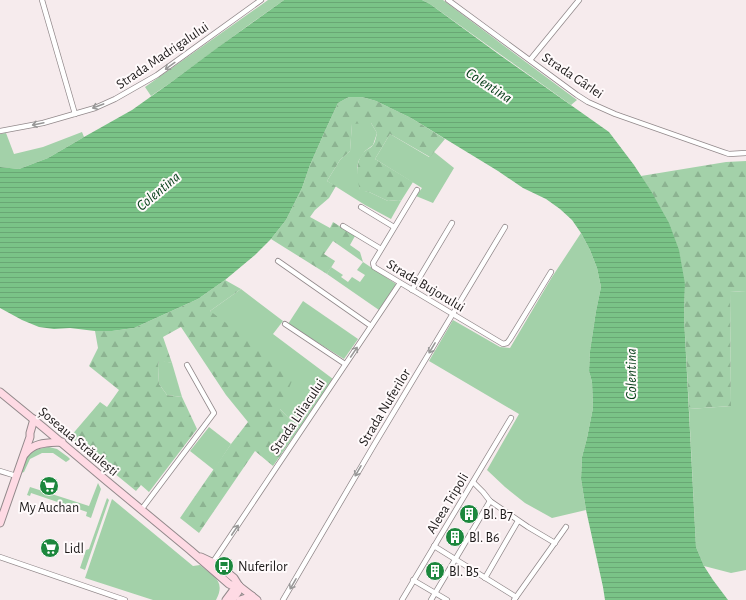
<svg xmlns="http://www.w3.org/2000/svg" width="746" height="600" viewBox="0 0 746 600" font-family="'Alegreya Sans',sans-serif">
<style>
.green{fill:#a3d1a9}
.forest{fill:url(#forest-firs)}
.water{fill:url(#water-rules)}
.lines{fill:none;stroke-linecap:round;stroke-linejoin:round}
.street-casing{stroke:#92898b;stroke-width:6}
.secondary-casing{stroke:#92898b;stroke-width:9}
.street{stroke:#fff;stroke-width:4.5}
.secondary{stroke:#fedae4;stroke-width:7}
.oneway{stroke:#999898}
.labels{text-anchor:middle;stroke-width:4;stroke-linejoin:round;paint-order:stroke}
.street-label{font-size:14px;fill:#1d1a1a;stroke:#fffafb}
.poi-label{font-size:14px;fill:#1d1a1a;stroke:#fffafb;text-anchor:start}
.water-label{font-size:15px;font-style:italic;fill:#023b15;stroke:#fffafb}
</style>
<defs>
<pattern id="forest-firs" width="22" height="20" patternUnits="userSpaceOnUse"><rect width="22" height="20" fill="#a3d1a9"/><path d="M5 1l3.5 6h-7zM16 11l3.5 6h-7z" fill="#8cb391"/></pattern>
<pattern id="water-rules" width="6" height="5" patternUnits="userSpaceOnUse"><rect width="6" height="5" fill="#7ac387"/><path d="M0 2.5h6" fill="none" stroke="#69a774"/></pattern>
</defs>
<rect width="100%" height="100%" fill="#f6ebed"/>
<g class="green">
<polygon points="268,0 284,0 250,24 170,83 151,96 145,87"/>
<polygon points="422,0 443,0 495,39 577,100 571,105 430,4"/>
<polygon points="352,123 371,123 377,133 373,145 365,151 359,160 357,167 360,190 369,192 388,201 399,200 401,201 391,219 365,205 327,181 340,160 350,151"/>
<polygon points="82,132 84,137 48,158 19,169 0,167 0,134 6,133 14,154 43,147"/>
<polygon points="390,134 429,157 434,152 454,168 433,203 416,196 422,188 375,159"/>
<polygon points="581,233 590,250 597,268 601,287 596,311 590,351 589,371 592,382 593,408 587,438 582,457 581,479 586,510 552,518 525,503 505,487 487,470 519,414 429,361 453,320 500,347 510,348 552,277"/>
<polygon points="363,262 396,284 379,310 327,274 331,267 343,275 341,277 348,282 352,277 360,282 365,275 357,270"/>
<polygon points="241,289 283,321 273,334 333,379 299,429 280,409 210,311"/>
<polygon points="746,291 746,570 731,573 704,566 696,547 689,409 731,406 730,292"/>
<polygon points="303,301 358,339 344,359 288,324"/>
<polygon points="159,360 172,363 182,397 167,395 159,384 158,366"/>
<polygon points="209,427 231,444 214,470 190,451"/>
<path d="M49,447l8,2 11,8 2,2 -1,1 -3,2 -13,-9h-11l-12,6 -6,13 -3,1c3,-17 11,-24 28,-26z"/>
<polygon points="98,483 101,489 91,518 86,516 87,512 31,493 30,496 27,495 30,487 89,506"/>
<polygon points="107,498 109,500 85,570 80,568 86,550 89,549"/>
<path d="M112,499l81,67 7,-1c14,12 26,16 16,35h-63l-68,-22z"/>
</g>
<g class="forest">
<path d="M349,97h13l14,4 35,17 34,21 -15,18 -40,-23 -15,25 38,23 -12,19 -2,-1 -11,1 -19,-9 -9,-1c-3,-14 -6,-29 5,-40 2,-2 6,-3 8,-6 2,-2 3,-8 4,-12l-6,-10 -19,1 -2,27 -10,9 -13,21 9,5 -7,12 -14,12 -5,7 20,11 3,-6 22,14 -5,9 10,7 3,10 -30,-21 -9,13 11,7 -8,13 -56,-35 15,-19 16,-32 8,-23 15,-34 13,-28z"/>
<polygon points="746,161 746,291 730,292 731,406 689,409 684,317 685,284 641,176 726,162"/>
<polygon points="225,280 241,289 210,311 295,374 280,409 299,429 273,466 255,451 199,533 180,518 231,444 248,422 226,395 181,327 163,337 172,363 159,361 158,366 159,384 167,395 182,397 197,429 149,492 141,485 136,491 70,437 100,402 107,407 119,390 89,366 98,348 95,331 112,331 134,328 198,299"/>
</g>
<polygon class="water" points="284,0 422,0 430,4 497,53 609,132 634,165 651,191 669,223 679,250 685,284 684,317 696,547 704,566 713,580 728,600 605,600 603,587 586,510 581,479 582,457 587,438 593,408 592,382 589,371 590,351 596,311 601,287 597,268 590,250 581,233 572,220 560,209 546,199 523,188 498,171 411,118 376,101 362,97 349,97 338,103 325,131 310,165 302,188 286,220 271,239 255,255 225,280 198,299 134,328 112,331 95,331 70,328 54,329 39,327 22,320 0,308 0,167 19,169 48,158 84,137 132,110 170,83 217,48"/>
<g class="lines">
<g class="street-casing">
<g id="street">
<polyline points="42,0 75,114"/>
<polyline points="448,0 577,95 588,102 615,114 723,152 729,154 746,153"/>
<polyline points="530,60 579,0"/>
<polyline points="0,131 43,123 95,108 115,99 157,75 261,0"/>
<polyline points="417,190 373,263 374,267 503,344 507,343 510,339 551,272"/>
<polyline points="361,207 394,227"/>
<polyline points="343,226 381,249"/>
<polyline points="278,261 371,326"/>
<polyline points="412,290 452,223"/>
<polyline points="285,324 345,364"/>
<polyline points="0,471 13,475"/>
<polyline points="473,482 483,492 490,501 528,527 555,543"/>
<polyline points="141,510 214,413 187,365"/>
<polyline points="434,546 516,597"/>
<polyline points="0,557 125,600"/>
<polyline points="213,562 400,283"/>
<polyline points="485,578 518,521"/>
<polyline points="413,580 447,600"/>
<polyline points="283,600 374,445 505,227"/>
<polyline points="402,600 511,418"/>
<polyline points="431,600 490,501"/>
<polyline points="514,600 566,527"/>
</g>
</g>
<g class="secondary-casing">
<g id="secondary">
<polyline points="0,392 44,428 108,482 190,550 229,584 233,586 239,586"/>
<path d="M25,454c9,-12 23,-11 37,-12"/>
<polyline points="0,523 30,437 30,433 34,419"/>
<polyline points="201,557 218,565 234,578 239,586 257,600"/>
<polyline points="226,600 232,592 239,586"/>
<polyline points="232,600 238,592 239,586"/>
<polyline points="240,600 252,596"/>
</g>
</g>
<use href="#street" class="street"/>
<use href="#secondary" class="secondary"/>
</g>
<defs><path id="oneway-shaft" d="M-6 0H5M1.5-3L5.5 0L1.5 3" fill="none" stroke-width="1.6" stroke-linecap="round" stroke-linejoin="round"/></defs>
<g class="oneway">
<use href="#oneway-shaft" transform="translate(170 66) rotate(144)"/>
<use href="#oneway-shaft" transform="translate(98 106) rotate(160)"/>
<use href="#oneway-shaft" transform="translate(38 124) rotate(168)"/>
<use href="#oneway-shaft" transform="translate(432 348) rotate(121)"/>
<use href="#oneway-shaft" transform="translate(354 352) rotate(-56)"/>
<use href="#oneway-shaft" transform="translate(358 471) rotate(120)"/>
<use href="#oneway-shaft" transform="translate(235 530) rotate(-56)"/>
<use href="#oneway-shaft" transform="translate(293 584) rotate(120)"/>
</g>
<defs>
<g id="supermarket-disc" transform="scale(1)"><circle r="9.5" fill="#1c873d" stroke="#fffafb"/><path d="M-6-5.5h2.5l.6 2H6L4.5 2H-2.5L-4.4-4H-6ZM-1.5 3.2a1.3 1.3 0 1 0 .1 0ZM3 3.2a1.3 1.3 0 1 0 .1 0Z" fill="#fff"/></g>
<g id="building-disc" transform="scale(1)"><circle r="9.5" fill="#1c873d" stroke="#fffafb"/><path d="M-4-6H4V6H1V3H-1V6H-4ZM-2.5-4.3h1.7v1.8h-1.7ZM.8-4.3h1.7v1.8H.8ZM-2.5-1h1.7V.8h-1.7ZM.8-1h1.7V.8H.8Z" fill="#fff"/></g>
<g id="bus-disc" transform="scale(1)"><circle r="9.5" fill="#1c873d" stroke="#fffafb"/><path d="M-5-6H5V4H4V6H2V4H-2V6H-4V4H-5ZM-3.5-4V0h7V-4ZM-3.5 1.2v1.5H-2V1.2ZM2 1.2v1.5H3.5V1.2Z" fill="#fff"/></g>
</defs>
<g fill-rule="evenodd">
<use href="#supermarket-disc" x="49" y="486"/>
<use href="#building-disc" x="469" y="514"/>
<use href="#building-disc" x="455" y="537"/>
<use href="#supermarket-disc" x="50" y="548"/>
<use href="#bus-disc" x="224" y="566"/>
<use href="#building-disc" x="435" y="571"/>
</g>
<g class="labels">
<g class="street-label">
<text transform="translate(162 55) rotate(-34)" y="5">Strada Madrigalului</text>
<text transform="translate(573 75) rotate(34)" y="5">Strada Gârlei</text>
<text transform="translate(426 285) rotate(31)" y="5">Strada Bujorului</text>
<text transform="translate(384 407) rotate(-59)" y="5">Strada Nuferilor</text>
<text transform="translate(297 416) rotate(-56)" y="5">Strada Liliacului</text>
<text transform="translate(79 441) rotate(40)" y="5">Șoseaua Străulești</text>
<text transform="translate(447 503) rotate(-59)" y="5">Aleea Tripoli</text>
</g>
<g class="poi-label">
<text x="49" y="512" text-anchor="middle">My Auchan</text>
<text x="483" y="519">Bl. B7</text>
<text x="469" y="542">Bl. B6</text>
<text x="64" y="553">Lidl</text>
<text x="238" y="571">Nuferilor</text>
<text x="449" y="576">Bl. B5</text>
</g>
<g class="water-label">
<text transform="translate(489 85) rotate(33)" y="5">Colentina</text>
<text transform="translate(158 191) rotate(-40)" y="5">Colentina</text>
<text transform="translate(631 374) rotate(-90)" y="5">Colentina</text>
</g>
</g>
</svg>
